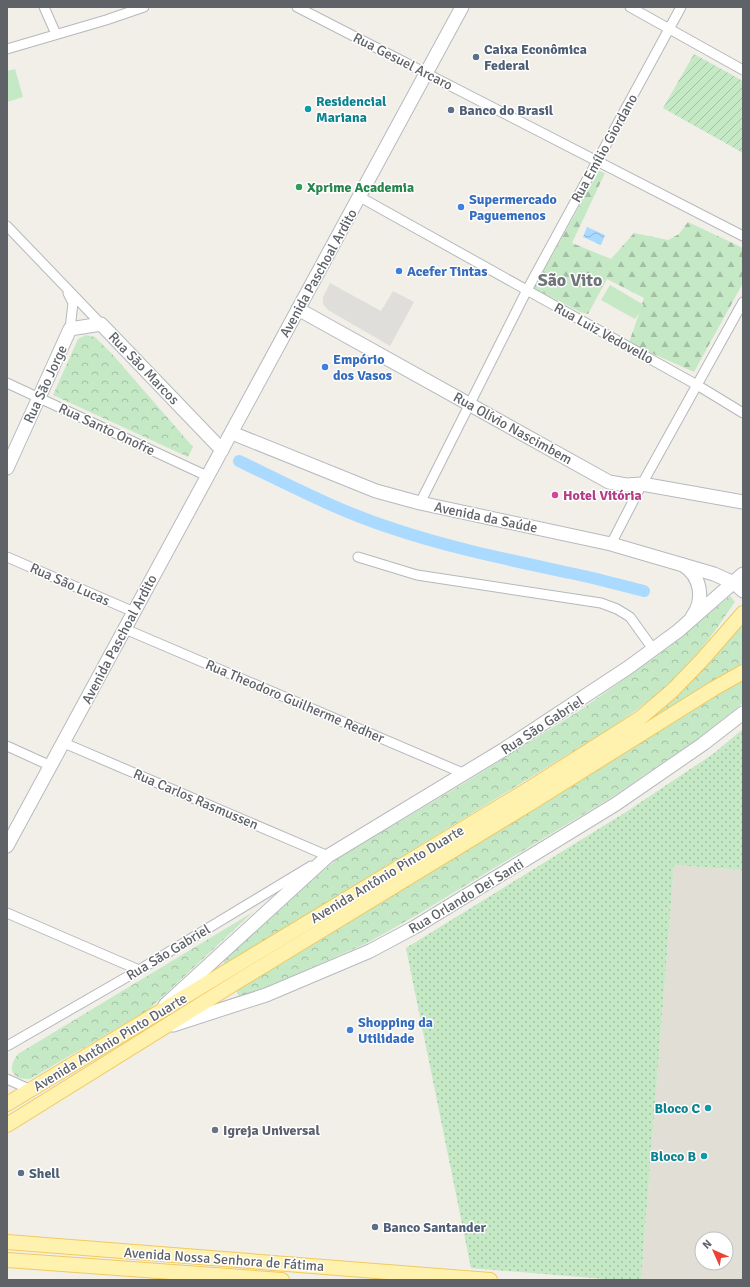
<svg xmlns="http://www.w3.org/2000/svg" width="750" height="1287" viewBox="0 0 750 1287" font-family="Signika,sans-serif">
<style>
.industrial{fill:#e0deda}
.education{fill:#e1ded6;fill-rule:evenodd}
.grass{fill:url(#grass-dots)}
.forest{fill:url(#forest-firs)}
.park{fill:url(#park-crowns)}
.garden{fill:url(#garden-furrows)}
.pitch{fill:#c5e8c5}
.water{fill:url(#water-waves)}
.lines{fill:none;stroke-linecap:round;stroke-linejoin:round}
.canal{stroke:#aadaff;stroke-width:12}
.minor-casing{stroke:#b5b8bc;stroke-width:11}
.secondary-casing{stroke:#b6babf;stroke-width:15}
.primary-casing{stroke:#f2c960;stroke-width:16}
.minor{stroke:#fff;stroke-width:9}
.secondary{stroke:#fff;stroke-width:13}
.primary{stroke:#fff2af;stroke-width:14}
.service-dot{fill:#5c6f8a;stroke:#fff;stroke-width:1.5}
.culture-dot{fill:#0f9aa8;stroke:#fff;stroke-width:1.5}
.leisure-dot{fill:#2e9e5b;stroke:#fff;stroke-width:1.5}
.shop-dot{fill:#3f7fe0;stroke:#fff;stroke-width:1.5}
.hotel-dot{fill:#d1479c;stroke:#fff;stroke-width:1.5}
.worship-dot{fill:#6b7280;stroke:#fff;stroke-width:1.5}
.labels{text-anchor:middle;stroke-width:3;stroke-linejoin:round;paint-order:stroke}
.service-label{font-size:14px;font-weight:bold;fill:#4e5e75;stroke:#fff;text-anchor:start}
.street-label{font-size:14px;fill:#5f6368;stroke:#fff}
.culture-label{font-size:14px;font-weight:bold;fill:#0d838f;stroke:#fff;text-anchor:end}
.leisure-label{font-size:14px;font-weight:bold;fill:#27864d;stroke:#fff;text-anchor:start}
.shop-label{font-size:14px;font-weight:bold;fill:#366cbe;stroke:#fff;text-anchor:start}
.hotel-label{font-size:14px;font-weight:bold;fill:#b23c85;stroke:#fff;text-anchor:start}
.worship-label{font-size:14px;font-weight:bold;fill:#5b616d;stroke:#fff;text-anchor:start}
.district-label{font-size:18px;font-weight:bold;fill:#70757a;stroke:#fff}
</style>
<defs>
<pattern id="grass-dots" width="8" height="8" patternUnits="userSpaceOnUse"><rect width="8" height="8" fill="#c5e8c5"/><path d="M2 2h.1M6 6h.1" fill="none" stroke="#a3c0a4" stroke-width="1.8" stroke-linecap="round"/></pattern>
<pattern id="forest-firs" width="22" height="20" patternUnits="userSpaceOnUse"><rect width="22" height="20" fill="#c5e8c5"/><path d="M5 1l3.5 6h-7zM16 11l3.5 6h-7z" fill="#a3c0a4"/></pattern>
<pattern id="park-crowns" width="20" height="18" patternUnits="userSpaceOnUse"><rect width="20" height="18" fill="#c5e8c5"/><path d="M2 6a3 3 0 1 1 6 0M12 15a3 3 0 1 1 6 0" fill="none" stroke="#a3c0a4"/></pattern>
<pattern id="garden-furrows" width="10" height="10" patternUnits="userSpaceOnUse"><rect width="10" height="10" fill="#c5e8c5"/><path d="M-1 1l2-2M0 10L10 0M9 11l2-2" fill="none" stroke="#a3c0a4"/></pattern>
<pattern id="water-waves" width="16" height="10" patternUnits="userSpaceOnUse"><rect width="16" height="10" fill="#aadaff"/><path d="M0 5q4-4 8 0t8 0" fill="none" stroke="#8eb4d2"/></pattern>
</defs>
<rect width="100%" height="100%" fill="#f1efe8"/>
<polygon class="industrial" points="330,283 381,311 393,291 414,302 390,346 328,310 323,304 323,297"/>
<path class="education" d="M674,865l69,5v410h-102zM702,1239h24v24h-24z"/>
<polygon class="grass" points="743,729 743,870 674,865 641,1280 617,1280 471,1268 406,948 626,812 713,754"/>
<polygon class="forest" points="599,171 605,173 572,243 611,259 634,233 668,240 679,234 688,222 743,248 743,283 694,372 629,343 644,298 607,279 588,314 580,312 534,288"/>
<g class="park">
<polygon points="86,335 95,337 113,355 193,447 188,457 53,395 78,339"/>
<path d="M730,596l5,6c-13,18 -26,39 -42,56 -23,27 -50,48 -79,68l-389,239 -2,-5 45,-42 69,-59 129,-77 113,-71 51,-36 38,-27z"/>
<polygon points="743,623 743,663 713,680 649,722 648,720"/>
<polygon points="743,680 743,703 699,738 612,797 415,916 367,943 240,999 236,990 717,694"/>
<path d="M253,912l-105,98 -118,69c-19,1 -23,-11 -12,-25z"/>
</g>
<polygon class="garden" points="694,54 743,81 743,153 663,108"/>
<g class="pitch">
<polygon points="15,69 23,97 7,102 7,71"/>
<polygon points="610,285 644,305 635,319 601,300"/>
</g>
<polygon class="water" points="587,227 605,235 601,245 583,237"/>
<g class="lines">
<path class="canal" d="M239,461c50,24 99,50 152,67 59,20 119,32 179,45 25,5 50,12 74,18"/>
<g class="minor-casing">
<g id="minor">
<polyline points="44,7 56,34"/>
<polyline points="297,7 743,236"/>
<polyline points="630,7 743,70"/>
<polyline points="7,49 106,20 144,7"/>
<polyline points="360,197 697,385 743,413"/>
<polyline points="7,226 101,324"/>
<polyline points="68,293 73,303 70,329"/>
<polyline points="7,383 207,476"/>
<polyline points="420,503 527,290 681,7"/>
<polyline points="611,544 642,484 743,302"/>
<polyline points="7,557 134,612"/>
<polyline points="358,557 417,575 601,603 617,609 630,617 653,649"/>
<polyline points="125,629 465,774"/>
<polyline points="64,743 328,856"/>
<polyline points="7,746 51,766"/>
<polyline points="7,913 139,970"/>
<polyline points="7,1046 139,970 311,866"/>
<polyline points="7,1079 31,1090"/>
</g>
</g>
<g class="secondary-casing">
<g id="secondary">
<polyline points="298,309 609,482 626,485 642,484 743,502"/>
<polyline points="232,433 376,491 420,503 611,544 714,574 734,583 743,591"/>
<polyline points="7,468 70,329 101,324 222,450"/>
<path d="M683,565c18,11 22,35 9,52"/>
<polyline points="7,846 462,7"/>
<polyline points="165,1005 328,856 503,750 629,667 678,631 743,574"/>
<polyline points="173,1025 266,995 370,951 415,927 616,804 703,744 743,713"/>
</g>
</g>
<g class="primary-casing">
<g id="primary">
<polyline points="7,1104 527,790 639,719 672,691 702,660 743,613"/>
<polyline points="7,1125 240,980 534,801 713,689 743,672"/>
<polyline points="7,1242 490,1280"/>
<polyline points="7,1260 282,1280"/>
</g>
</g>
<use href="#minor" class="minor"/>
<use href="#secondary" class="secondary"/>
<use href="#primary" class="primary"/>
</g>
<g class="service-dot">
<circle cx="476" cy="57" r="4"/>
<circle cx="451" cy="110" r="4"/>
<circle cx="21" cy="1173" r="4"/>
<circle cx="375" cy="1227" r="4"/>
</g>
<g class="culture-dot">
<circle cx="308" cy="109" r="4"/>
<circle cx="708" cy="1108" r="4"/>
<circle cx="704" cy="1156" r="4"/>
</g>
<circle class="leisure-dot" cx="299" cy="187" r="4"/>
<g class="shop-dot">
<circle cx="461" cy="207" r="4"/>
<circle cx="399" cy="271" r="4"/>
<circle cx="325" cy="367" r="4"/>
<circle cx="350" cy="1030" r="4"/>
</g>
<circle class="hotel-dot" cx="555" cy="495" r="4"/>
<circle class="worship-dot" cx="215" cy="1130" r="4"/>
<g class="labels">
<g class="service-label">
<text x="484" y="54">Caixa Econômica<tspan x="484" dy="16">Federal</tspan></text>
<text x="459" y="115">Banco do Brasil</text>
<text x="29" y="1178">Shell</text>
<text x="383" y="1232">Banco Santander</text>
</g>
<g class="street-label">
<text transform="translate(403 61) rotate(27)" y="5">Rua Gesuel Arcaro</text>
<text transform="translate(604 148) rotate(-61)" y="5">Rua Emílio Giordano</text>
<text transform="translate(318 273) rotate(-61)" y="5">Avenida Paschoal Ardito</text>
<text transform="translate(604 333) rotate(29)" y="5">Rua Luiz Vedovello</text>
<text transform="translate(144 368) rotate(46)" y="5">Rua São Marcos</text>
<text transform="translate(45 384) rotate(-65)" y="5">Rua São Jorge</text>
<text transform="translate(513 428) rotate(29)" y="5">Rua Olívio Nascimbem</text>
<text transform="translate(107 429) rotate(25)" y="5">Rua Santo Onofre</text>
<text transform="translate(486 517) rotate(12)" y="5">Avenida da Saúde</text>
<text transform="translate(70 584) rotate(24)" y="5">Rua São Lucas</text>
<text transform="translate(119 639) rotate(-62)" y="5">Avenida Paschoal Ardito</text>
<text transform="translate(295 701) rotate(23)" y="5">Rua Theodoro Guilherme Redher</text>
<text transform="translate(542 725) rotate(-33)" y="5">Rua São Gabriel</text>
<text transform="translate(196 799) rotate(23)" y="5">Rua Carlos Rasmussen</text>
<text transform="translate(387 874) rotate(-31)" y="5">Avenida Antônio Pinto Duarte</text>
<text transform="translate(466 896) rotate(-31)" y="5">Rua Orlando Dei Santi</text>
<text transform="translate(168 952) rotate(-31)" y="5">Rua São Gabriel</text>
<text transform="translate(110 1042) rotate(-31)" y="5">Avenida Antônio Pinto Duarte</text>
<text transform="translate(224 1259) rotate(4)" y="5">Avenida Nossa Senhora de Fátima</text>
</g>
<g class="culture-label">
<text x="316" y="106" text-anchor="start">Residencial<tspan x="316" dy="16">Mariana</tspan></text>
<text x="700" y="1113">Bloco C</text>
<text x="696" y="1161">Bloco B</text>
</g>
<g class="leisure-label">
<text x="307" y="192">Xprime Academia</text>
</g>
<g class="shop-label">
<text x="469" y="204">Supermercado<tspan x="469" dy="16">Paguemenos</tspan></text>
<text x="407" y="276">Acefer Tintas</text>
<text x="333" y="364">Empório<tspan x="333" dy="16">dos Vasos</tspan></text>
<text x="358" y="1027">Shopping da<tspan x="358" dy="16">Utilidade</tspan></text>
</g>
<g class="hotel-label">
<text x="563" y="500">Hotel Vitória</text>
</g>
<g class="worship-label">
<text x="223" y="1135">Igreja Universal</text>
</g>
<g class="district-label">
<text x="570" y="286">São Vito</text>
</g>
</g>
<rect width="750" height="1287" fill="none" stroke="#5f6368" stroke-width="16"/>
<g transform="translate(714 1251) rotate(315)"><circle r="19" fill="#ffffff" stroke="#bfc1c3"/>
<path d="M0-3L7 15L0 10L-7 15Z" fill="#ea4335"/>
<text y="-6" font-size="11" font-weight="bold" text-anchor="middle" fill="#5f6368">N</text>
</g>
</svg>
